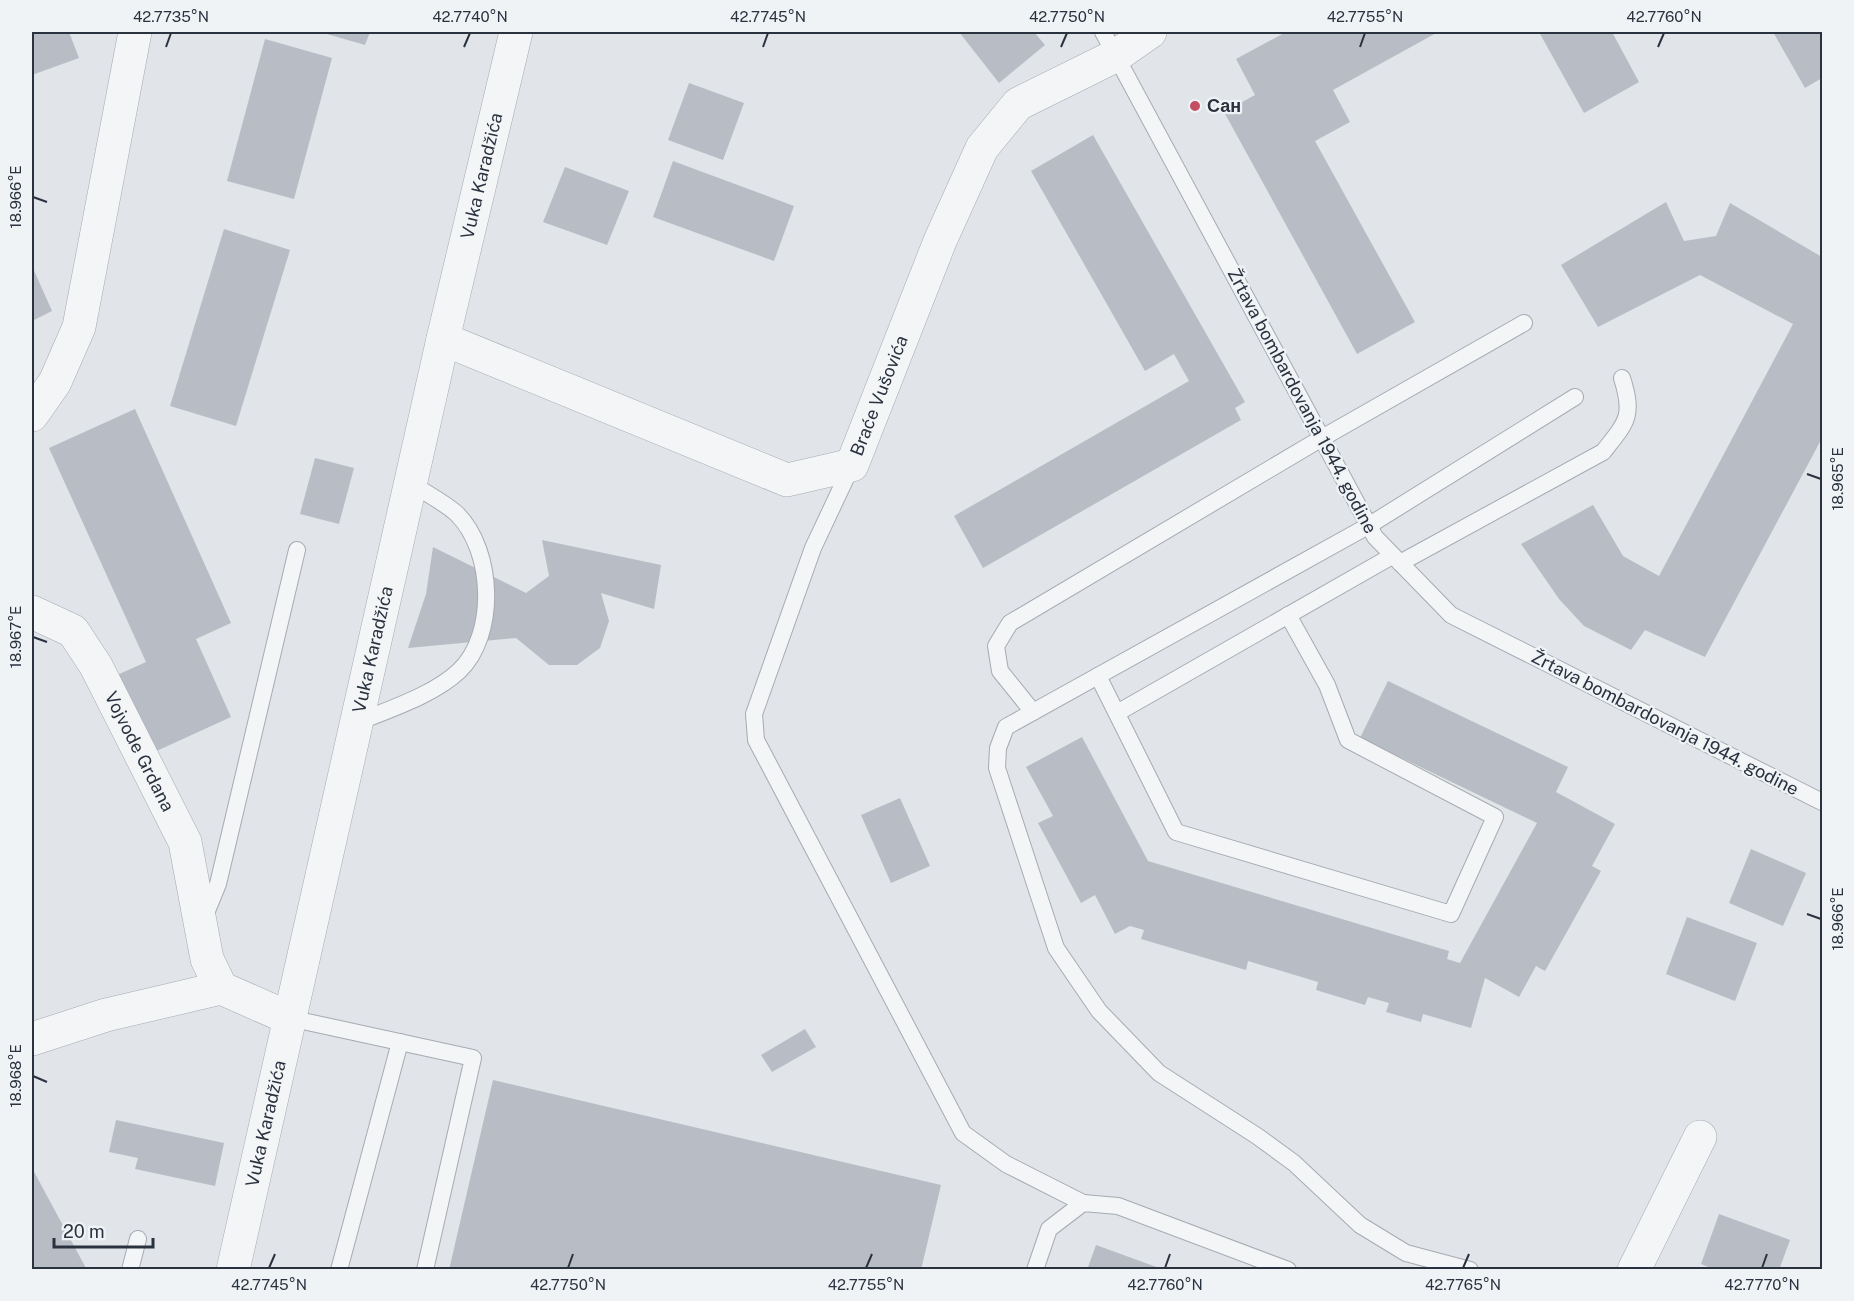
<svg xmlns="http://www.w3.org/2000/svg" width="1854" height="1301" viewBox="0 0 1854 1301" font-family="'Public Sans',sans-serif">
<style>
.building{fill:#b8bdc5}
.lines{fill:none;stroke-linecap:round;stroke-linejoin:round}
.service-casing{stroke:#a6abb3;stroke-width:18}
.minor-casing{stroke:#a6abb3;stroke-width:34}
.tertiary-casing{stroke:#a6abb3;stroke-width:34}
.service{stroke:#f3f5f7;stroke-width:16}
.minor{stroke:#f3f5f7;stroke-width:33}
.tertiary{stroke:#f3f5f7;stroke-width:33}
.ticks{fill:none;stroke:#2a323f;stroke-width:2}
.poi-dot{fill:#c64e62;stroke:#f0f3f6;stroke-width:2}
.labels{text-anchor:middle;stroke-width:4.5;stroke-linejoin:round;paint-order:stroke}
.poi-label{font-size:18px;font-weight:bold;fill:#2a323f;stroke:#f0f3f6;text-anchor:start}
.street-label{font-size:18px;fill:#2a323f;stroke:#f0f3f6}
.neatline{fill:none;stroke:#2a323f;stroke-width:2}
.ticks-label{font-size:15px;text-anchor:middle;fill:#2a323f}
</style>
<rect width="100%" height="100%" fill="#e1e4e9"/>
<g class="building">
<polygon points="32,32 69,32 79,58 32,75"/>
<polygon points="320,32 370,32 365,45"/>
<polygon points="959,32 1034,32 1045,45 999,83"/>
<polygon points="1286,32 1438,32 1333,90 1350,122 1315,141 1415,322 1357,354 1224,112 1255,95 1236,59"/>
<polygon points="1539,32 1612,32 1639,82 1584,113"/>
<polygon points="1773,32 1822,32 1822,78 1805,88"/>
<polygon points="265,39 332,58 294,199 227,181"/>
<polygon points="689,83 744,103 723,160 668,140"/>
<polygon points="1093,135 1245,402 1235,408 1241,420 983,568 954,516 1189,381 1174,354 1145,371 1031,171"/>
<polygon points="673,161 794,206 774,261 653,217"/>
<polygon points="565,167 629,191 607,245 543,222"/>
<polygon points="1666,202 1684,241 1716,236 1730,203 1822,257 1822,438 1705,657 1645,630 1631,650 1584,626 1559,599 1521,544 1593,505 1623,556 1659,576 1793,324 1700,275 1598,327 1561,265"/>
<polygon points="224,229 290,250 236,426 170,406"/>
<polygon points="32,266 52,311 32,321"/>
<polygon points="135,409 231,623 196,639 231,717 150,754 115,676 146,662 49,448"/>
<polygon points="315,458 354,468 339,524 300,514"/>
<polygon points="542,540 661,565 654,609 601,593 609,621 600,648 577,665 549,665 516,638 408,648 426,594 433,547 526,593 549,576"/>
<polygon points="1388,681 1568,767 1556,792 1615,824 1592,866 1601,871 1545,971 1536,966 1519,997 1485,978 1471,1028 1423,1014 1421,1022 1386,1012 1389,1003 1368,997 1365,1005 1316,990 1318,982 1248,961 1246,970 1141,939 1144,930 1130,926 1115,934 1095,895 1081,903 1038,823 1053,816 1026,767 1082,737 1148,861 1449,951 1447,959 1460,963 1537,823 1360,738"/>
<polygon points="900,798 930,866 891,883 861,815"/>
<polygon points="1751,849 1806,873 1783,926 1729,903"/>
<polygon points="1687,917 1757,943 1735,1001 1666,974"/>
<polygon points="805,1029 816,1047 772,1072 761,1055"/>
<polygon points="493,1080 941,1185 921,1270 449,1270"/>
<polygon points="116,1120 224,1143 215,1186 135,1169 138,1158 109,1152"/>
<polygon points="32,1168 87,1270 32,1270"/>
<polygon points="1719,1214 1790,1240 1779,1270 1716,1270 1701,1264"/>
<polygon points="1096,1245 1162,1269 1162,1270 1087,1270"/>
</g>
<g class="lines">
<g class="service-casing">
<g id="service">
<polyline points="1103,32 1375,537 1451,615 1822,802"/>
<polyline points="852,465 813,548 754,714 756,740 963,1133 1006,1164 1083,1203"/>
<path d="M1400,563l203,-111c24,-30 31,-36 19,-74"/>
<polyline points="1098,676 1176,832 1451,914 1495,817 1348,740 1327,685 1288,615"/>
<polyline points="1033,712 1000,671 996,646 1010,623 1322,438 1524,323"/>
<polyline points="1117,713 1392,556"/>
<path d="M356,723c31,-13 78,-28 103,-52 38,-36 35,-120 -2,-157 -13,-12 -32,-21 -46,-31"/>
<polyline points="204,918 218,884 297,550"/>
<polyline points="289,1018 473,1058 425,1270"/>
<polyline points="130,1270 138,1239"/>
<polyline points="339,1270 400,1042"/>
<polyline points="1035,1270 1049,1229 1083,1203 1118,1206 1288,1270"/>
<polyline points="1470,1270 1406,1253 1360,1225 1294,1163 1257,1136 1159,1073 1099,1011 1056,948 997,768 998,748 1006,727 1368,526 1575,397"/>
</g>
</g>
<g class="minor-casing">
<g id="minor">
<path id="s1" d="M443,339l344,141 65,-15 88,-224 42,-93 36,-44 99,-49 33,-23"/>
<polyline points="32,415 55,382 79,327 135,32"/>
<path id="s2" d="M32,612l41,19 23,35 89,176 22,117 14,29 68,30"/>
<polyline points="32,1039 106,1015 221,988"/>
<polyline points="1634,1270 1700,1137"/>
</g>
</g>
<g class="tertiary-casing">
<g id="tertiary">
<path id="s3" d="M233,1270l210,-931 73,-307"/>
</g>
</g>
<use href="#service" class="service"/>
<use href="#minor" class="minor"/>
<use href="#tertiary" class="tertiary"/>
</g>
<path class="ticks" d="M166,47l5,-14M464,47l6,-14M763,47l5,-14M1061,47l6,-14M1360,47l5,-14M1658,47l6,-14M33,197l14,5M1807,474l14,5M33,637l14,5M1807,914l14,5M33,1076l14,6M269,1268l6,-14M568,1268l5,-14M866,1268l6,-14M1165,1268l5,-14M1463,1268l6,-14M1762,1268l5,-14"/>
<circle class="poi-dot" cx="1195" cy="106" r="6"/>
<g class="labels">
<g class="poi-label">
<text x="1207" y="112">Сан</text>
</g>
<g class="street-label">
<text dy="6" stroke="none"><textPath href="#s3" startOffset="1122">Vuka Karadžića</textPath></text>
<text dy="6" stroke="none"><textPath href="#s1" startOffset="513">Braće Vušovića</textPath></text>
<text transform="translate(1302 401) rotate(62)" y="6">Žrtava bombardovanja 1944. godine</text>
<text dy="6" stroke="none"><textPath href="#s3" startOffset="636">Vuka Karadžića</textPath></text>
<text transform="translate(1665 723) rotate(27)" y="6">Žrtava bombardovanja 1944. godine</text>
<text dy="6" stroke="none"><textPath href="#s2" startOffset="183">Vojvode Grdana</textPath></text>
<text dy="6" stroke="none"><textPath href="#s3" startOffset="150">Vuka Karadžića</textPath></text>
</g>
</g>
<rect width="1854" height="1301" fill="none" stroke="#f0f3f6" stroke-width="66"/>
<path d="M54 1238v9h99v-9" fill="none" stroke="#2a323f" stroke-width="3"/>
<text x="63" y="1238" font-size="18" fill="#2a323f" stroke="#f0f3f6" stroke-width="4.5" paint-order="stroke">20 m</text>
<rect x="33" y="33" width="1788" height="1235" class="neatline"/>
<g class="ticks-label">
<text x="171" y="22">42.7735°N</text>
<text x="470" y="22">42.7740°N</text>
<text x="768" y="22">42.7745°N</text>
<text x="1067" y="22">42.7750°N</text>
<text x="1365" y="22">42.7755°N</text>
<text x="1664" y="22">42.7760°N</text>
<text transform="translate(16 197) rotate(-90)" y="5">18.966°E</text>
<text transform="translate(1838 479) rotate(-90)" y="5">18.965°E</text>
<text transform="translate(16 637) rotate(-90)" y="5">18.967°E</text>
<text transform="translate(1838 919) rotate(-90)" y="5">18.966°E</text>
<text transform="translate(16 1076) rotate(-90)" y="5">18.968°E</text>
<text x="269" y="1290">42.7745°N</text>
<text x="568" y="1290">42.7750°N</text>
<text x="866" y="1290">42.7755°N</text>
<text x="1165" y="1290">42.7760°N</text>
<text x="1463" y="1290">42.7765°N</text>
<text x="1762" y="1290">42.7770°N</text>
</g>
</svg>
